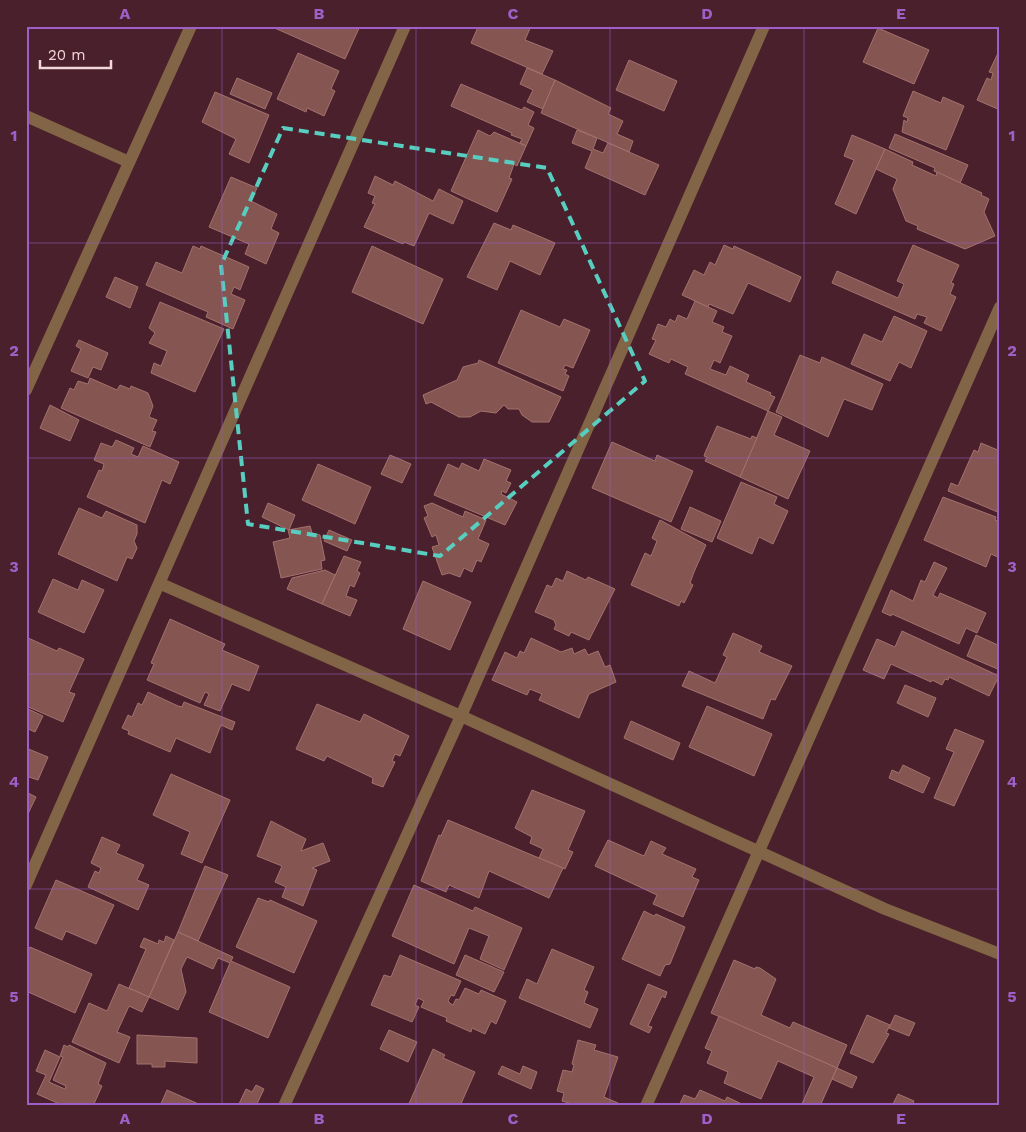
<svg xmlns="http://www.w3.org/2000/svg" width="1026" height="1132" viewBox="0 0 1026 1132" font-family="'Work Sans',sans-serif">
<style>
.building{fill:#845551;stroke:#a4726e}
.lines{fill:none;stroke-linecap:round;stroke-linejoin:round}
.street{stroke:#826446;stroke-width:12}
.marked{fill:none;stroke:#58cec0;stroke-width:4;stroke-dasharray:10 6;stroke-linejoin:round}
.grid{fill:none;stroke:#9f5fc8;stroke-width:1;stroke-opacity:0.55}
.neatline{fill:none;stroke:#9f5fc8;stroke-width:2}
.grid-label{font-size:16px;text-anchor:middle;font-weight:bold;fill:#9f5fc8}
</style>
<rect width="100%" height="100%" fill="#49202b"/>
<g class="building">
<polygon points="270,26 360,26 345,59"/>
<polygon points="476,26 531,26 525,40 553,51 542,74 471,43 478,27"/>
<polygon points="878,28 929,50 914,84 863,62"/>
<polygon points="1000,49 1000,110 977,100 987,78 991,80 993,73 989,72"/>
<polygon points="298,53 339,71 331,89 335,91 324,116 307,108 306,112 277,99"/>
<polygon points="629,60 677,81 664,111 616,90"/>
<polygon points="527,68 555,80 543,109 527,102 533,90 520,84"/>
<polygon points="237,78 272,93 265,109 230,94"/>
<polygon points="555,80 611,108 608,114 623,121 617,134 633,141 629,152 541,113"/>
<polygon points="461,84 522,110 524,107 534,112 528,125 534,128 526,146 520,143 522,139 511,135 512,133 451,106"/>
<polygon points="913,91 941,103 943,97 964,106 946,150 902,132 904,120 907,122 908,118 903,116"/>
<polygon points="215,92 269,115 249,163 229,154 236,139 202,122"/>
<polygon points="478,130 490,136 494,132 526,146 517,166 514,164 509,178 512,179 497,212 451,191"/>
<polygon points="577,130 597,138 593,149 603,153 608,143 659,165 645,195 585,168 592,151 572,143"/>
<polygon points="895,134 968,165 960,183 934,171 935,168 889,148"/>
<polygon points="852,135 885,149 856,214 835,204 854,160 844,156"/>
<polygon points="885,149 913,162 912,165 936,176 937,172 982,193 981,195 989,199 984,212 995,236 965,249 917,229 918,226 906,221 893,189 897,179 876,169"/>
<polygon points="375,176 393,185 395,181 433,201 439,189 463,201 453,224 429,213 414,246 404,242 403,244 364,227 375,204 372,203 375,196 368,193"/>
<polygon points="231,177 257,188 251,201 277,214 271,229 279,233 266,264 245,254 249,244 209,227"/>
<polygon points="494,223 511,230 513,225 555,243 540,275 510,261 497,290 467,277"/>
<polygon points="724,245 733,249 734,246 801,277 790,302 748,283 733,314 709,304 708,307 682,295 694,270 704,275 710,262 715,265"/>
<polygon points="913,245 959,265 951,283 954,284 950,294 956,297 941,331 924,323 927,317 917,314 915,319 832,283 837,271 898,298 904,284 897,281"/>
<polygon points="193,246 200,249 201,246 249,267 240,290 234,287 231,294 245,300 233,329 206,317 208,312 146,285 156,262 182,273"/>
<polygon points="372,246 443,279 423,324 352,292"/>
<polygon points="115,277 138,287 130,308 106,297"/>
<polygon points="695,301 717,311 712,322 724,327 722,332 732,336 720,363 714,360 710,369 726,375 730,366 749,375 746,382 771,393 770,395 775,397 768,411 685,374 688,367 671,359 669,363 649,354 656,340 652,339 658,324 666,327 670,319 675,322 678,315 687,319"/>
<polygon points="160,302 224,329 195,392 151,373 154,363 161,366 167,351 149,343 155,333 149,328"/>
<polygon points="521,310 560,327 564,319 590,330 573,368 565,365 563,369 567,370 565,374 569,376 563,391 498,363"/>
<polygon points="894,316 927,331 911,368 899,362 890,381 851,364 864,334 882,342"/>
<polygon points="79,340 108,353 101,370 93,367 88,378 71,371 81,349 76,346"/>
<polygon points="800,355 820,363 822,357 883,384 872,410 844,399 828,437 776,412"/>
<polygon points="479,360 561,397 549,422 532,422 522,415 519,409 508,409 504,405 496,413 481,411 470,417 459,417 431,402 426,404 423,395 457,380 463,367 478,363"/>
<polygon points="90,378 117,390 120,385 130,389 131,386 148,393 153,406 149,417 157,420 152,431 156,432 150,447 61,408 70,388 74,390 78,381 88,384"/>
<polygon points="50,405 79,420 70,441 40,428"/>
<polygon points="768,411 782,417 774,435 810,451 788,499 740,477"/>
<polygon points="717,426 751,439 752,436 757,438 740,477 705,461 707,457 704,456 705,453"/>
<polygon points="116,440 134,448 131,454 138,457 143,446 179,462 170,484 162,480 145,523 87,497 99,470 102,471 104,464 94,460 101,443 112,447"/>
<polygon points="612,442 655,461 657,455 693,471 671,522 592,488"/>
<polygon points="981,443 1000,451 1000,513 948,491 951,483 958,486 974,450 978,452"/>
<polygon points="390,455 411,464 402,483 381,474"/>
<polygon points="484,459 511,470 506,481 511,483 506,493 502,491 501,494 517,502 505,525 434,495 448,464 459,469 462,463 479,471"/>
<polygon points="318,464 371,487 355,524 302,500"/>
<polygon points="741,482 777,497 774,504 788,511 773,544 759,537 752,554 717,538"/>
<polygon points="943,497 996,517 995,520 1000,522 1000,540 998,540 1000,541 1000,558 991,554 986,567 924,540"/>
<polygon points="268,503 295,515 289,530 262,517"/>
<polygon points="432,503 463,517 465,511 486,520 478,539 489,544 481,562 477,560 472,572 464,568 460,577 449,573 442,575 433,550 432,547 439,545 436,535 432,537 424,518 428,516 424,506"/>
<polygon points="690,507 721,521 712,542 681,529"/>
<polygon points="79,508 102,518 106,511 137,525 137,534 134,541 137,548 132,559 127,557 117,581 58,554"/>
<polygon points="660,520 706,545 694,572 690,583 693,585 684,603 681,601 679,606 631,585 645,553 651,556 657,541 652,538"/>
<polygon points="310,526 312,533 320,535 325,560 321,561 322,569 281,578 273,542 290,538 288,530"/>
<polygon points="329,530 352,540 347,551 324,541"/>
<polygon points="344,556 361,562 357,571 360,573 354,587 350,585 346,596 357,600 350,616 322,604"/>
<polygon points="934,562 947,568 933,595 938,598 940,593 986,613 977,633 966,628 959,644 892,614 891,616 882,612 891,590 913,601 921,580 925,582"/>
<polygon points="325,570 335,575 322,604 287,589 292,578"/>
<polygon points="567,571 586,580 588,577 615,589 589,640 571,632 569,636 554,629 556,625 554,620 535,612 547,585 552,587 556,578 563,581"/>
<polygon points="53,579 78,590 82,580 104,590 84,633 38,612"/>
<polygon points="423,581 471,602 450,650 403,629"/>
<polygon points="170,619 225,644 222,650 259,666 249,691 232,684 220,711 204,705 209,694 205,692 200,703 147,680 154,664 151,663"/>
<polygon points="902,631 999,676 989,696 949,677 948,680 945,679 942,685 932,680 931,682 891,664 884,679 863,670 877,639 895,647"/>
<polygon points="733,633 762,646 759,652 792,666 775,700 771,699 763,719 682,686 689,671 715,683 727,657 723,655"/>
<polygon points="976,635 1000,646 1000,670 967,656"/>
<polygon points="26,637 57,651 59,648 84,659 69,692 75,694 63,722 26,706 26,673 29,670 26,669"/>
<polygon points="531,638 561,652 572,648 574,654 585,649 588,655 598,651 605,667 610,665 616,682 589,694 579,718 539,700 542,694 530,689 527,695 492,680 505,652 517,658 520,651 524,653"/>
<polygon points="905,685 936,698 928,717 897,703"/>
<polygon points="148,692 178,706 182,707 184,702 235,722 232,730 221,725 210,753 176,738 170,752 128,734 129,731 122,728 128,715 132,717 138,703 142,705"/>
<polygon points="317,704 360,722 364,714 409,736 400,756 395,754 392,761 395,762 383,787 372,783 373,778 327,756 324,761 296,749"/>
<polygon points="707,706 772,734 754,776 689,747"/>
<polygon points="26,708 43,716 35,732 26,728"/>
<polygon points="631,721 680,743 673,760 624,738"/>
<polygon points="955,729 984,741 954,806 934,798 954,752 946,749"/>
<polygon points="26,748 48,757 38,780 26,776"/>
<polygon points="903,765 930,778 923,793 889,778 892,770 899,773"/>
<polygon points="171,774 230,800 202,863 181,854 190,832 153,815"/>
<polygon points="532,790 585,811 568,850 573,852 565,869 539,858 543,849 530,843 532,837 515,828"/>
<polygon points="26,792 36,797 26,818"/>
<polygon points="448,820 563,868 549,898 489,871 479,898 449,885 446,892 421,881 439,835 441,836"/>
<polygon points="271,821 306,839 301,851 323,843 330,861 312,868 317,870 303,906 282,897 286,887 275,882 282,866 257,856"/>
<polygon points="102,837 120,845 116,853 144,865 137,880 149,885 138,910 88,887 95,871 99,873 101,868 91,863"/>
<polygon points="608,840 644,856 651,841 666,848 662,854 696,869 692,877 699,880 683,917 653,904 657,895 595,866"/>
<polygon points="205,866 228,875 198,941 178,932"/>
<polygon points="56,880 114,905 96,944 66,931 62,940 35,928"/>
<polygon points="414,885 473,911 475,907 522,928 504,970 480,959 489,936 469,928 454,964 392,936"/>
<polygon points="258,898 269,902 270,900 317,921 294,973 236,947"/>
<polygon points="644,911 654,916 656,914 685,927 670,964 665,965 660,976 622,959"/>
<polygon points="178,932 233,957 231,961 290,987 268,1038 209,1012 230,963 218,958 213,969 187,957 181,969 186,992 178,1010 149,997"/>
<polygon points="166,936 174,940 149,997 129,988 146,949 140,947 144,938 158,944 159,940 164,942"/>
<polygon points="30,947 92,974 75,1013 26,991 26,955"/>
<polygon points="552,949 594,967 584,990 588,992 584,1003 598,1009 590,1028 519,998 527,979 537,984"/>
<polygon points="400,955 461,981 454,996 451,995 448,1001 451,1004 453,1005 456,999 459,1000 465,988 479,994 481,990 506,1001 496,1024 491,1021 485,1034 472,1028 471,1032 446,1021 447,1018 421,1007 424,1001 418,998 415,1005 419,1007 412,1022 371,1005 384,975 391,977"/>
<polygon points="465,955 504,972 494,992 456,975"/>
<polygon points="734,960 755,969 756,967 760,968 776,979 761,1015 790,1028 793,1022 847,1045 837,1068 711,1013"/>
<polygon points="119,984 149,997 142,1012 129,1006 117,1032 130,1037 119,1063 72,1042 89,1003 107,1011"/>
<polygon points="648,984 667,992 665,998 662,996 648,1026 652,1027 649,1033 630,1024"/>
<polygon points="867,1015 890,1025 886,1033 889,1034 873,1063 850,1053"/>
<polygon points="895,1015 915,1023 909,1036 889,1028"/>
<polygon points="719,1016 837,1068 820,1106 801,1106 814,1077 778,1061 761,1099 724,1083 728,1072 707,1063 712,1051 705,1048"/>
<polygon points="389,1030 417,1042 408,1062 380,1049"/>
<polygon points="137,1035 197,1038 197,1063 165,1061 165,1067 152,1067 152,1064 137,1064"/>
<polygon points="578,1040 596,1045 594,1050 618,1057 604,1097 618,1103 617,1106 589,1106 581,1103 579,1106 562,1101 564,1093 557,1091 563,1070 572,1072 574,1065 572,1064"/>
<polygon points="64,1045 68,1047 69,1045 106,1063 98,1084 102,1086 93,1106 64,1106 37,1094 46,1075 36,1071 45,1050 60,1057 49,1082 65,1089 66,1086 53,1080 63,1057 60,1056"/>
<polygon points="433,1049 445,1055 443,1058 475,1072 460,1106 408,1106"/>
<polygon points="502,1066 520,1074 523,1066 537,1072 531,1089 498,1074"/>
<polygon points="837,1068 857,1077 852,1088 832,1079"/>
<polygon points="256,1085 264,1089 256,1106 238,1106 246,1089 252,1092"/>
<polygon points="167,1090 203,1106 160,1106"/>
<polygon points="700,1090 725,1101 727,1097 746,1106 679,1106 684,1095 695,1099"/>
<polygon points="898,1094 914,1101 912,1106 892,1106"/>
</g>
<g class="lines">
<g class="street">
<polyline points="26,116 129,162"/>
<polyline points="26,390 191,26"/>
<polyline points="161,584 461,716 885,909 1000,954"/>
<polyline points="26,885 405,26"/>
<polyline points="284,1106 461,716 764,26"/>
<polyline points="646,1106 1000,307"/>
</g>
</g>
<path class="marked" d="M283,128l264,40 98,213 -205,175 -192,-32 -27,-259z"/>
<path class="grid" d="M222,26v1080M416,26v1080M610,26v1080M804,26v1080M26,243h974M26,458h974M26,674h974M26,889h974"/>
<rect width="1026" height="1132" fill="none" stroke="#49202b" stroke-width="55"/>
<path d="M40 60v8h71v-8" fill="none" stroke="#f2d6dc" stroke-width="2.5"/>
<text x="48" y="60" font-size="15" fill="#f2d6dc" stroke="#49202b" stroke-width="4" paint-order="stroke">20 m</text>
<rect x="28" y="28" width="970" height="1076" class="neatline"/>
<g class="grid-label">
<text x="125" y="19">A</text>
<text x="319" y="19">B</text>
<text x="513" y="19">C</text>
<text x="707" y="19">D</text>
<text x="901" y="19">E</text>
<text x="14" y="141">1</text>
<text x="1012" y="141">1</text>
<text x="14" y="356">2</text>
<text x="1012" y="356">2</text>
<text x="14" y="572">3</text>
<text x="1012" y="572">3</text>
<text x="14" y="787">4</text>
<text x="1012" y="787">4</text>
<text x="14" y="1002">5</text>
<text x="1012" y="1002">5</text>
<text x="125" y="1124">A</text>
<text x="319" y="1124">B</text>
<text x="513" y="1124">C</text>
<text x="707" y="1124">D</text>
<text x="901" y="1124">E</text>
</g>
</svg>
